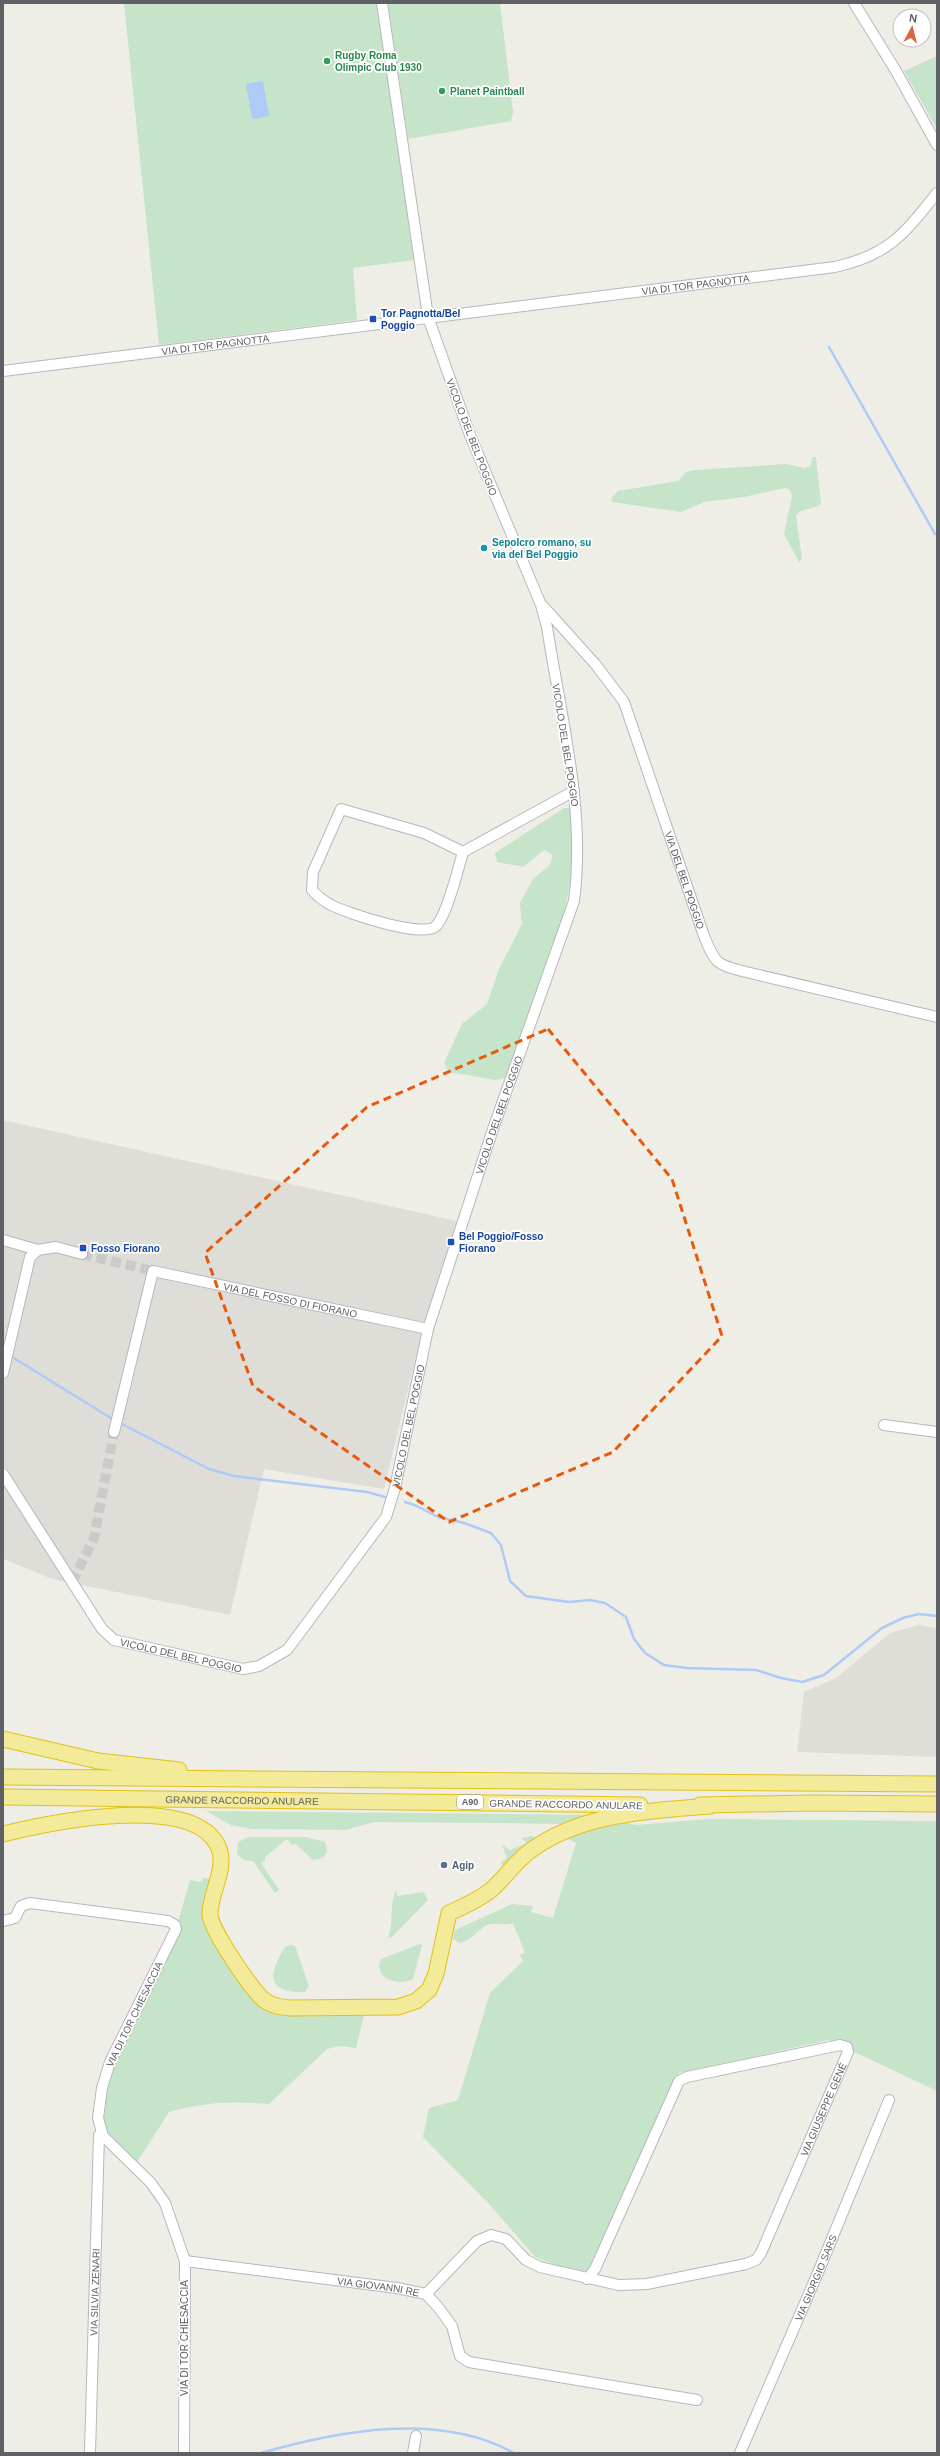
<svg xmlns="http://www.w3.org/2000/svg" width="940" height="2456" viewBox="0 0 940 2456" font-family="Arial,sans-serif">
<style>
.industrial{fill:#deddd8}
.green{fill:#c5e4ca}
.water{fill:#aecbf7}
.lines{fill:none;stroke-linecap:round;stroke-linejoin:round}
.stream{stroke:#aecbf7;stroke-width:2.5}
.minor-tunnel{stroke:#cbcac6;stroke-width:10;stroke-dasharray:10 5;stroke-linecap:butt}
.minor-casing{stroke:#b6b7bc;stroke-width:12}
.highway-casing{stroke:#e0c115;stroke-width:17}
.minor{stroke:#fff;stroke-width:10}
.highway{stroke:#f3eb99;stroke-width:15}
.marked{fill:none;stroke:#e8590c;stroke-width:3;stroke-dasharray:8 5;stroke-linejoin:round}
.leisure-dot{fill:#2e9e5b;stroke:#fff;stroke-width:1.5}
.transit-dot{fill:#1a4fb4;stroke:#fff;stroke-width:1.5}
.culture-dot{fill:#0f9aa8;stroke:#fff;stroke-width:1.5}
.service-dot{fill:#5c6f8a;stroke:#fff;stroke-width:1.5}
.labels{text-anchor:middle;stroke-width:3.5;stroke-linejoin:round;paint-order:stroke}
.shield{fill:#fff;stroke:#8e9093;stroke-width:1}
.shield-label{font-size:9px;font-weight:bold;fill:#5e6065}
.leisure-label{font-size:10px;font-weight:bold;fill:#27864d;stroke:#fff;text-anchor:start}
.street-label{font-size:10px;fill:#5e6065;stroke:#fff}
.transit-label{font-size:10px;font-weight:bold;fill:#164399;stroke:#fff;text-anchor:start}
.culture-label{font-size:10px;font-weight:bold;fill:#0d838f;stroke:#fff;text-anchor:start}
.service-label{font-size:10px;font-weight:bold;fill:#4e5e75;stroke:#fff;text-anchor:start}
</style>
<rect width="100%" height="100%" fill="#efeee6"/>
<g class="industrial">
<polygon points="3,1120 457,1221 416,1356 384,1489 264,1469 230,1615 52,1579 3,1559"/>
<polygon points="918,1625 937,1628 937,1757 797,1752 804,1692 836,1678 890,1633"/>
</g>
<g class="green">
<polygon points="124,3 377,3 414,260 353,268 357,320 159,345"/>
<polygon points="388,3 500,3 513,112 511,121 408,139"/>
<polygon points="937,56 937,129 904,71"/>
<path d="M812,457h4l5,47c-8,6 -20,4 -25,11l6,44 -3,3 -15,-28 8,-38 -2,-6 -5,-2 -41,9 -40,5 -23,10 -69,-10v-5l6,-6 60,-10 8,-9 9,-2 91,-6 18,4 7,-2z"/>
<path d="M564,808h6c5,9 4,19 4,29 1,77 -42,168 -68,241l-10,2 -47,-8 -5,-9 18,-39 25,-20 12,-35 23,-45 -2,-21 13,-24 17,-14 3,-10 -9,-5 -21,17 -26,-5 -2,-9z"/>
<polygon points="206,1811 599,1815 572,1824 374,1822 346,1830 252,1829 231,1825"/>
<path d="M607,1818l29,7 72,-6 229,2v270l-108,-51 -150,33 -92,198 -30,-6 -22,-8 -45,-52 -67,-68 6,-29 29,-8 32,-107 33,-32 -3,-6 5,-2 -12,-30c-8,3 -18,-1 -26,2 -10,5 -16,16 -27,18l-7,-4 2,-9 57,-26 21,2 -2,6 22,6 23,-75 -9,-5z"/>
<polygon points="531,1836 538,1839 502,1866 501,1862 507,1858 502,1845 510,1850 527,1843 521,1838"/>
<polygon points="249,1837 306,1837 325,1842 327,1852 323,1858 313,1860 296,1844 292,1845 287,1839 265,1857 265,1861 261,1863 279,1890 275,1893 253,1861 244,1860 237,1854 238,1842"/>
<path d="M203,1878l11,1 -4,39 60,86 96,3 -10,41 -16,-2 -13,3 -58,55c-39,-3 -63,-2 -100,8l-35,55 -34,-38 10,-67 66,-133 14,-49 12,2z"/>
<path d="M396,1890l1,6 26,-4 5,8 -36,37 -4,1c6,-15 1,-34 8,-48z"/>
<path d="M420,1944l2,1 -9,34c-16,8 -40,-1 -32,-20z"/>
<path d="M291,1945l4,1 14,40 -4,6c-39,1 -37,-17 -20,-45z"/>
</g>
<polygon class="water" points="263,81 269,116 252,119 246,84"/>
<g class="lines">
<g class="stream">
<polyline points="829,347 935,534"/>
<polyline points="9,1355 114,1420"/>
<polyline points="118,1422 209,1469 234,1476 367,1492 385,1497"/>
<polyline points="405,1502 417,1506 438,1517 464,1523 491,1533 501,1545 510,1581 526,1596 569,1602 590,1600 605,1603 626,1617 634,1639 645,1653 664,1665 687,1668 756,1670 781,1678 802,1682 824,1675 882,1628 903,1618 919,1614 937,1616"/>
<path d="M261,2453c77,-22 178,-42 253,0"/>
</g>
<g class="minor-tunnel">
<polyline points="82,1254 153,1271"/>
<polyline points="72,1582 94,1538 114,1432"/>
</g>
<g class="minor-casing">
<g id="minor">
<polyline points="854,3 896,71 937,145"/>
<path id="s1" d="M3,371l832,-104c54,-12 69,-33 102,-74"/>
<path id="s2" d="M543,606l53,59 28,37 80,234c12,29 12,28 42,36l191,45"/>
<path d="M463,852l-39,-19 -83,-24 -28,63 -1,18c5,6 12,11 19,15 16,8 92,34 105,21 11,-11 22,-57 27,-74l111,-61"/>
<polyline points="3,1240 38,1250 56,1247 82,1254"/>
<polyline points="3,1373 30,1257 38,1250"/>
<polyline points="884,1425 937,1432"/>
<path id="s3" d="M114,1432l39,-161 275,58"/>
<path id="s4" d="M3,1474l99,155 12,11 129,29 16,-3 28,-16 99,-133 9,-29 33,-159 65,-200 81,-228c12,-92 -13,-183 -27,-274l-6,-22 -71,-170 -42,-118 -46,-314"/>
<polyline points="3,1921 15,1918 21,1906 30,1903 168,1921 175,1925 176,1929 110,2062 102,2088 98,2118 103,2136 151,2183 165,2203 185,2261 184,2453"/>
<path id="s5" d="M185,2261l212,27 29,6 12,13 14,19 8,30 9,6 228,38"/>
<path id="s6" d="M426,2294l51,-53 14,-6 15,4 20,21 14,7 79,18 28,-1 99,-20 10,-4 5,-7 87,-201 -1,-5 -7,-2 -153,32 -8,4 -84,188 -8,10"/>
<path id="s7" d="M90,2453l9,-318 2,-2"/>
<polyline points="413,2453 416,2436"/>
<path id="s8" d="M740,2453l77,-178 72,-175"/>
</g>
</g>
<g class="highway-casing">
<g id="highway">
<polyline points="3,1739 98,1761 179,1770"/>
<polyline points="3,1777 937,1784"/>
<path id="s9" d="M3,1797l637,8"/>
<polyline points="700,1805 811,1803 937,1804"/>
<path d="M3,1834c45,-11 189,-42 215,12 10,22 -8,46 -8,68 0,15 42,76 54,86 8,6 16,7 26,8l108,-1 18,-6 13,-11 7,-16 13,-61c14,-6 29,-13 42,-23 14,-12 24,-28 39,-39 51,-38 119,-40 180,-45"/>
</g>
</g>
<use href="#minor" class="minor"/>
<use href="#highway" class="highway"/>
</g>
<path class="marked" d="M548,1029l124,150 50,157 -109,116 -164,70 -196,-136 -48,-133 162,-146z"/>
<g class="leisure-dot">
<circle cx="327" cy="61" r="4"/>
<circle cx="442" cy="91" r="4"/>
</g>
<g class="transit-dot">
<rect x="369" y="315" width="8" height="8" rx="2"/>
<rect x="447" y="1238" width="8" height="8" rx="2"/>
<rect x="79" y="1244" width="8" height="8" rx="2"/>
</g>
<circle class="culture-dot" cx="484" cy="548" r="4"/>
<circle class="service-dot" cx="444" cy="1865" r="4"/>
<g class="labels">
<rect class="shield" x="457" y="1795" width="26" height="14" rx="3"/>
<g class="shield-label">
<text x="470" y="1805">A90</text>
</g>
<g class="leisure-label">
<text x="335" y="59">Rugby Roma<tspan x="335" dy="12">Olimpic Club 1930</tspan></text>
<text x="450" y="95">Planet Paintball</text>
</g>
<g class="street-label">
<text dy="4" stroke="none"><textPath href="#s1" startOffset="698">VIA DI TOR PAGNOTTA</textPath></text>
<text dy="4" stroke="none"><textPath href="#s1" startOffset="214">VIA DI TOR PAGNOTTA</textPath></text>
<text transform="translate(472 437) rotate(69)" y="4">VICOLO DEL BEL POGGIO</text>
<text transform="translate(566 745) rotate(81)" y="4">VICOLO DEL BEL POGGIO</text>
<text dy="4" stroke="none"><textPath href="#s2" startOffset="314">VIA DEL BEL POGGIO</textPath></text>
<text dy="4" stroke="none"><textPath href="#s4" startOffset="965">VICOLO DEL BEL POGGIO</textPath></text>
<text dy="4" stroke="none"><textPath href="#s3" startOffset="306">VIA DEL FOSSO DI FIORANO</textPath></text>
<text dy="4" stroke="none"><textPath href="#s4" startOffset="641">VICOLO DEL BEL POGGIO</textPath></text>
<text dy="4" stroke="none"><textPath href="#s4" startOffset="269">VICOLO DEL BEL POGGIO</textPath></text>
<text dy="4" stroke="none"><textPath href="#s9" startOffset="239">GRANDE RACCORDO ANULARE</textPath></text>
<text transform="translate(566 1804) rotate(1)" y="4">GRANDE RACCORDO ANULARE</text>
<text transform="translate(134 2014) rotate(-64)" y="4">VIA DI TOR CHIESACCIA</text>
<text dy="4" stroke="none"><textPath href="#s6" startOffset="535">VIA GIUSEPPE GENÉ</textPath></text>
<text dy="4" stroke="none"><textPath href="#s8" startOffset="191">VIA GIORGIO SARS</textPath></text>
<text dy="4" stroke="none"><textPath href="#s5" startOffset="195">VIA GIOVANNI RE</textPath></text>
<text dy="4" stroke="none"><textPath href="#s7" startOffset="161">VIA SILVIA ZENARI</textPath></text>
<text transform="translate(184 2338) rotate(-90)" y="4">VIA DI TOR CHIESACCIA</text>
</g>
<g class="transit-label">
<text x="381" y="317">Tor Pagnotta/Bel<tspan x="381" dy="12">Poggio</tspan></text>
<text x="459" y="1240">Bel Poggio/Fosso<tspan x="459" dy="12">Fiorano</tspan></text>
<text x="91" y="1252">Fosso Fiorano</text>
</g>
<g class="culture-label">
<text x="492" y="546">Sepolcro romano, su<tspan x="492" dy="12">via del Bel Poggio</tspan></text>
</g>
<g class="service-label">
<text x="452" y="1869">Agip</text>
</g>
</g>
<rect width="940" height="2456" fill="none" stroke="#5e6065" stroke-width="8"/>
<g transform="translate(912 28) rotate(7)"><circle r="19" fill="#ffffff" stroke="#bfbfc1"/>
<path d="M0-3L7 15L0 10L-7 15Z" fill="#da6642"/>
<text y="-6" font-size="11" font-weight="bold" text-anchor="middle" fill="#5e6065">N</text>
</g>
</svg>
